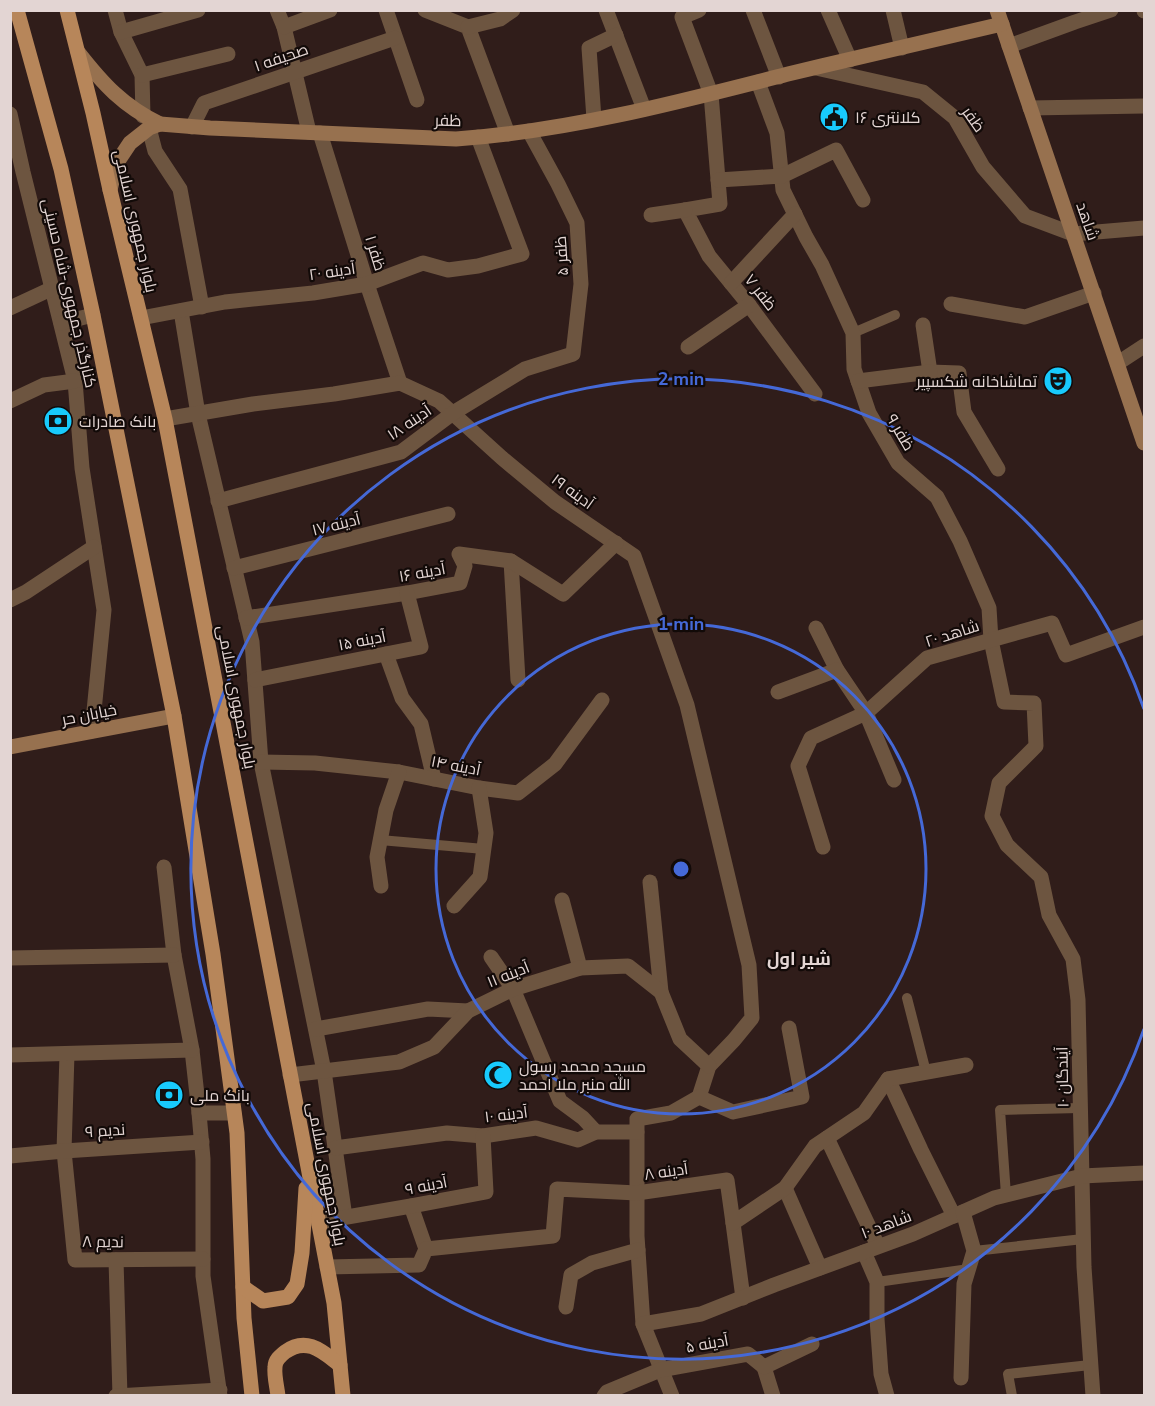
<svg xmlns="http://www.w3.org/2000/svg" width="1155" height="1406" viewBox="0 0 1155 1406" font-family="'Nunito Sans',Cairo,sans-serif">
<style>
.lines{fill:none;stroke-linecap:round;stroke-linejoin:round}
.lane{stroke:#6d5540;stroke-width:10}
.street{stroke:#6d5540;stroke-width:15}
.secondary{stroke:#97714f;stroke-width:15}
.primary{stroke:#b7865a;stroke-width:15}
.ring{fill:none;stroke:#4569d7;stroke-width:3}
.labels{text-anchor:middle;stroke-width:4.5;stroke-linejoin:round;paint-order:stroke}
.street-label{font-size:16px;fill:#e3d5d3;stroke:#120a08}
.poi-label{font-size:16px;fill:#e3d5d3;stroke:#120a08;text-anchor:start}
.neighbourhood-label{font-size:18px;font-weight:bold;fill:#e3d5d3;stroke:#120a08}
.centre{fill:#4569d7;stroke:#120a08;stroke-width:3}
.ring-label{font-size:18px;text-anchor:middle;font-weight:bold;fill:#4569d7;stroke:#120a08;stroke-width:4.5;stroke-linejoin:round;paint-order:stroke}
</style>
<rect width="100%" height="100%" fill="#301d1a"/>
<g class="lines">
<g class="lane">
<polyline points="853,333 895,315"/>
<polyline points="380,840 484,849"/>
<polyline points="907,998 926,1072"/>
<polyline points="1006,1195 1000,1110 1080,1108"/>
<polyline points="974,1251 1083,1239"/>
<polyline points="877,1282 969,1269"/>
<polyline points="1012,1396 1008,1374 1090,1365"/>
</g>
<g class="street">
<polyline points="115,10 121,32 142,75 143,116"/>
<polyline points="277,10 284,27 309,132"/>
<polyline points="386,10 417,100"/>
<polyline points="425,10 468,27 508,134"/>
<polyline points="606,10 644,109"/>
<polyline points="699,10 682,17 711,94 720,204 685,210 709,256 749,305 815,394"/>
<polyline points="753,10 779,77"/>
<polyline points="828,10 850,60"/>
<polyline points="893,10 902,48"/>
<polyline points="1144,10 1144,11"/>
<polyline points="284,27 330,10"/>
<polyline points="468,27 500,19 513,10"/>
<polyline points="121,32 198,10"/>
<polyline points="1009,46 1075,22 1111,10"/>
<polyline points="816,68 923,92 955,118 983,167 1025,216 1073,234 1144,228"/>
<polyline points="142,75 228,54"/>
<polyline points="758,82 777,133 783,190 806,237 822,265 853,333 854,369 869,413 898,463 937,497 960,541 989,608 991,640 1004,702 1034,703 1036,746 999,783 992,816 1007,845 1041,877 1049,915 1073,959 1078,1000 1084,1267 1093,1396"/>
<polyline points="1030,108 1144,106"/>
<polyline points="10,114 23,172 75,381 82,468 104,610 92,731"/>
<polyline points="594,119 589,48 616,35"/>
<polyline points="192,127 204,103 395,38"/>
<polyline points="149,128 155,151 180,189 202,307"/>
<polyline points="320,133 367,284 400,383"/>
<polyline points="718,180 782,176 836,150 863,200"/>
<polyline points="651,215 685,210"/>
<polyline points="731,283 795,214"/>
<polyline points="951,304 1025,317 1094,293"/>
<polyline points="10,308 53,288"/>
<polyline points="181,311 198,414 252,642 261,762 324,1071 345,1217"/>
<polyline points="141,318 225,302 313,293 367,284 423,263 448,270 478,266 522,254 478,137"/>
<polyline points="61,323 93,315"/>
<polyline points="923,325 930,372 959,373 964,412 998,469"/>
<polyline points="688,347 749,305"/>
<polyline points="1118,363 1144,346"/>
<polyline points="858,381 930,372"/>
<polyline points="10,401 44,385 75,381"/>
<polyline points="165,419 253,404 334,394 400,383 439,401 502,458 555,502 634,556 687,705 749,965 752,1018 734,1040 709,1066 699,1097"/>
<polyline points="218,501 401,452 453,413 525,369 573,354 581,284 577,223 558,184 529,131"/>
<polyline points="511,561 518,680"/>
<polyline points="234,568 448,514"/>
<polyline points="10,600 26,592 94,547"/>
<polyline points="246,618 407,593 460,583 465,566 459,554 511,561 563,594 616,543"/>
<polyline points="816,628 837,670 866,713 894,780"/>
<polyline points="386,654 402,698 421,724 434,779"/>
<polyline points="255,680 421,647 407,593"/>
<polyline points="778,692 837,670"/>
<polyline points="261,762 315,763 399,772 479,788 518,793 555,764 602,700"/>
<polyline points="823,847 798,766 811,738 866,713 927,658 1052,623 1066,655 1144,627"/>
<polyline points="164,867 174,955 192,1050 199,1113 203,1159 203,1276 220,1396"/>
<polyline points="650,882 661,992"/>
<polyline points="381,886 377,857 386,810 399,772"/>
<polyline points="562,900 580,968"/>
<polyline points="454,906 480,877 486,833 479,788"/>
<polyline points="491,957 513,989 560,1101 583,1118 596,1132"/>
<polyline points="10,958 174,955"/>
<polyline points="316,1029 428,1009 468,1011"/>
<polyline points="67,1054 64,1151 75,1260 203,1259"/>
<polyline points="10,1055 192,1050"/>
<polyline points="290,1075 399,1062 434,1047 468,1011 513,989 580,968 628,966 661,992 680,1039 709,1066"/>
<polyline points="888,1079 921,1150 954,1216"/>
<polyline points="199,1113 234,1113"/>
<polyline points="637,1132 637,1236 643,1324 672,1396"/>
<polyline points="827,1138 878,1246"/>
<polyline points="335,1148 447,1133 483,1136 536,1128 578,1140 596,1132 637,1132 637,1119 671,1113 699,1097 733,1112 802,1097 789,1028"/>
<polyline points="10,1156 64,1151 202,1142"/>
<polyline points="785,1188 820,1268"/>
<polyline points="411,1206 426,1249"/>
<polyline points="318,1222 411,1206 486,1192 483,1136"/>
<polyline points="733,1223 743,1298"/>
<polyline points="864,1252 877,1282 877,1319 881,1374 887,1396"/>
<polyline points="116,1260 120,1396"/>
<polyline points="327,1267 419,1265 426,1249 553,1236 557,1189 637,1193 727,1180 733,1223 785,1188 815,1146 864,1113 888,1079 966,1065"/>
<polyline points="566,1307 571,1275 592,1263 638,1250"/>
<polyline points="643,1324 701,1314 774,1285 913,1234 994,1198 1082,1176 1144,1173"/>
<polyline points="764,1367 773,1396"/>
<polyline points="961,1378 964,1284 974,1251 963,1212"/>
<polyline points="116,1396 220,1390"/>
<polyline points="604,1396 607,1392 660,1370 748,1354 764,1367 812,1344"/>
</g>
<g class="secondary">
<polyline points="997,10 1144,443"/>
<path d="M78,52c25,32 45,54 82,72"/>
<path d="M110,190l6,-26 14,-21 19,-15 11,-4 50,4 246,11c113,-8 223,-37 332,-65 71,-17 142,-33 214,-50"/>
<polyline points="10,747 174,716"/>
</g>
<g class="primary">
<polyline points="17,10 61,169 93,315 174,716 213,954 237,1133 244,1318 252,1396"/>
<polyline points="67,10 93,113 110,190 165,419 334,1303 343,1396"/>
<polyline points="243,1287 263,1301 288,1297 297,1284 302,1253 306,1188"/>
<path d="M278,1396c-1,-9 -4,-20 -3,-29 0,-7 5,-11 10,-15 22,-16 38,0 55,13"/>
</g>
</g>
<g class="ring">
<circle cx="681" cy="869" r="245"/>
<path d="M1144 1029A490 490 0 1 1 1144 709"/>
</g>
<defs>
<g id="civic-disc" transform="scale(1.5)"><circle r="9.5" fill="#18cafc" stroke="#120a08"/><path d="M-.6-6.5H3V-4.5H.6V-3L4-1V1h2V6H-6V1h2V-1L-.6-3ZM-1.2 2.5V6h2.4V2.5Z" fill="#111"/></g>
<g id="theatre-disc" transform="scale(1.5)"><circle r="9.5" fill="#18cafc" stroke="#120a08"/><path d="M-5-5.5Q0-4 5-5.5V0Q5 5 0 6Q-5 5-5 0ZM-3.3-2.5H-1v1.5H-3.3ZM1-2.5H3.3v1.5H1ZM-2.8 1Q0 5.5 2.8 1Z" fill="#111"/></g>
<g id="bank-disc" transform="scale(1.5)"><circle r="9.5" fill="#18cafc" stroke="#120a08"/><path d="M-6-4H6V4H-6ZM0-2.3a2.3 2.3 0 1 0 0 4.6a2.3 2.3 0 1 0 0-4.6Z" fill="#111"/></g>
<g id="mosque-disc" transform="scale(1.5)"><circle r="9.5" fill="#18cafc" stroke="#120a08"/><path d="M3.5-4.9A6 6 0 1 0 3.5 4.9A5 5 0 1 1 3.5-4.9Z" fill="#111"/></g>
</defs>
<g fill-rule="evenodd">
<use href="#civic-disc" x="834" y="117"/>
<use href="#theatre-disc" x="1058" y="381"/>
<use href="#bank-disc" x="58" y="421"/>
<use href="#mosque-disc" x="498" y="1075"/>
<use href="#bank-disc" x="169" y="1095"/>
</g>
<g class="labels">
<g class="street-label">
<text transform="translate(281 57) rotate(-19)" y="6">صحیفه ۱</text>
<text transform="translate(974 119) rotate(55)" y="6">ظفر</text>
<text transform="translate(448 120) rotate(1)" y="6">ظفر</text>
<text transform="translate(136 221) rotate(77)" y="6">بلوار جمهوری اسلامی</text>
<text transform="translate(1088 221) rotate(71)" y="6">شاهد</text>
<text transform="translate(376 253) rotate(73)" y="6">ظفر ۱</text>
<text transform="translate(561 256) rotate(-94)" y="6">ظفر ۵</text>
<text transform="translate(332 271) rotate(-8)" y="6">آدینه ۲۰</text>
<text transform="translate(761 292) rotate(52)" y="6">ظفر ۷</text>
<text transform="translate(70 293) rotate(77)" y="6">کنارگذر جمهوری-شاه حسینی</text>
<text transform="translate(409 422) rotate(-34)" y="6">آدینه ۱۸</text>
<text transform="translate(901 432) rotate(60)" y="6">ظفر ۹</text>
<text transform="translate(573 491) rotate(36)" y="6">آدینه ۱۹</text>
<text transform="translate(336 524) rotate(-14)" y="6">آدینه ۱۷</text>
<text transform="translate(422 572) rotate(-10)" y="6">آدینه ۱۶</text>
<text transform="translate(952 633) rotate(-18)" y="6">شاهد ۲۰</text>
<text transform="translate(362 640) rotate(-11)" y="6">آدینه ۱۵</text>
<text transform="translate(237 697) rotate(79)" y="6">بلوار جمهوری اسلامی</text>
<text transform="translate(89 714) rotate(-11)" y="6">خیابان حر</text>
<text transform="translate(456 765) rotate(11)" y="6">آدینه ۱۴</text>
<text transform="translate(508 974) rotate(-22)" y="6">آدینه ۱۱</text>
<text transform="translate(1062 1077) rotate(-91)" y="6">آیندگان ۱۰</text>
<text transform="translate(506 1114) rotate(-7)" y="6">آدینه ۱۰</text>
<text transform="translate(105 1130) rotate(-4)" y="6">ندیم ۹</text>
<text transform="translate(666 1171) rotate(-8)" y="6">آدینه ۸</text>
<text transform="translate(327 1174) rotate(79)" y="6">بلوار جمهوری اسلامی</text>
<text transform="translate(426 1185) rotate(-11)" y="6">آدینه ۹</text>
<text transform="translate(886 1224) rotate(-21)" y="6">شاهد ۱۰</text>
<text transform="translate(103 1241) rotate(1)" y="6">ندیم ۸</text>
<text transform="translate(707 1343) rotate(-10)" y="6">آدینه ۵</text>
</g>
<g class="poi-label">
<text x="855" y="123">کلانتری ۱۶</text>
<text x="1037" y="387" text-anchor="end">تماشاخانه شکسپیر</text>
<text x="79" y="427">بانک صادرات</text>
<text x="519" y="1072">مسجد محمد رسول<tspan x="519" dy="18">الله منبر ملا احمد</tspan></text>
<text x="190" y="1101">بانک ملی</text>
</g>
<g class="neighbourhood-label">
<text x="799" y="965">شیر اول</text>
</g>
</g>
<circle cx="681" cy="869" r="9" class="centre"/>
<g class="ring-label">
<text x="681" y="385">2 min</text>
<text x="681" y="630">1 min</text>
</g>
<rect width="1155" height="1406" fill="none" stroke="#e3d5d3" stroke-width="24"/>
</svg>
